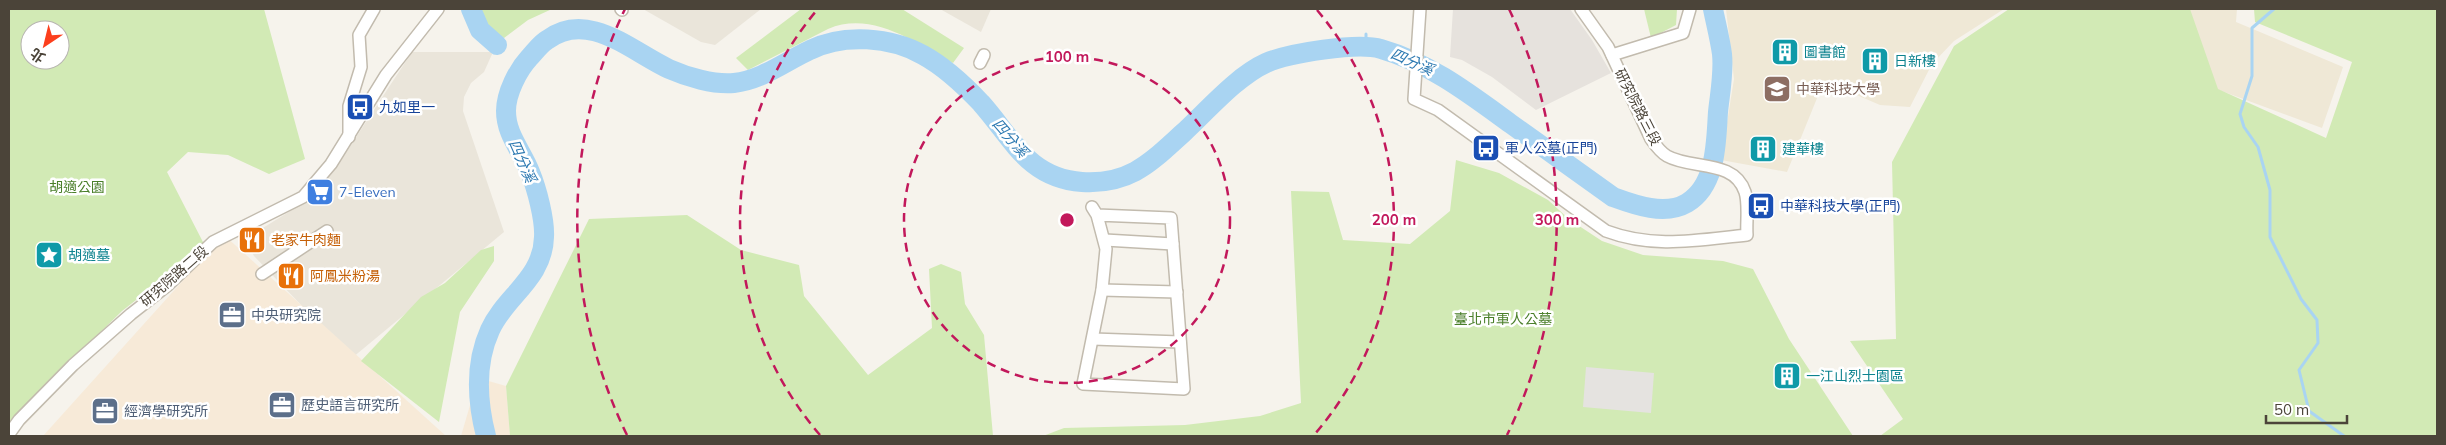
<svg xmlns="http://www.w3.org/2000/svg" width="2446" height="445" viewBox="0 0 2446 445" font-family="Mulish,'Noto Sans TC',sans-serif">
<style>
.residential{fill:#eae5da}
.commercial{fill:#f7ead8}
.industrial{fill:#e6e2dd}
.education{fill:#efe8d6}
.green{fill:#d2eab5;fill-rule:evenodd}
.parking{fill:#e5e3e0}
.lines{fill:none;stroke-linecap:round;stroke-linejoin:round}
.stream{stroke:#a9d4f2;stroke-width:3}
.river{stroke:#a9d4f2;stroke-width:20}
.street-casing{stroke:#c2bbae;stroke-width:14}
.street{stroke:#fff;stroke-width:11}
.ring{fill:none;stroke:#c2185b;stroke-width:2.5;stroke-dasharray:9 6}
.labels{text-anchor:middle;stroke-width:5;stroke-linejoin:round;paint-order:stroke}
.culture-label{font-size:14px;fill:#0d838f;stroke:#fff;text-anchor:start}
.education-label{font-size:14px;fill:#785e54;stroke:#fff;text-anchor:start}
.transit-label{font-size:14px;fill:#164399;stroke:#fff;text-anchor:start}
.street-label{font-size:14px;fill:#4b4439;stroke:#fff}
.park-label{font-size:14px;fill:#4a7f2a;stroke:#fff}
.shop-label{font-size:14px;fill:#366cbe;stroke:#fff;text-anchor:start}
.food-label{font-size:14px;fill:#c56008;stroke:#fff;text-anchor:start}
.service-label{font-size:14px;fill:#4e5e75;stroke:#fff;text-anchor:start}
.water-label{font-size:15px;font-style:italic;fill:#2e7ab2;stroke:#fff}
.centre{fill:#c2185b;stroke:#fff;stroke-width:2.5}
.ring-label{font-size:15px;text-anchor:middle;font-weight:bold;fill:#c2185b;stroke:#fff;stroke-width:5;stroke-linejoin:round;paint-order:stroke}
</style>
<rect width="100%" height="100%" fill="#f6f3ec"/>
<g class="residential">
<polygon points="643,9 761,9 715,45 701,42"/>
<polygon points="940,9 991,9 981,32"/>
<polygon points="412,52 493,52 484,72 471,83 464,97 463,111 504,232 352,358 254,256 245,239 308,200 341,160"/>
</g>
<g class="commercial">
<polygon points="224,235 446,436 43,436"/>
<polygon points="478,378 506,386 510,436 461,436"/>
</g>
<polygon class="industrial" points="1453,9 1570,9 1592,40 1611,73 1536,110 1492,77 1462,60 1450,57"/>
<g class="education">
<polygon points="1726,9 2004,9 1954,41 1932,64 1910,107 1880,105 1824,81 1787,172 1721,160 1734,79"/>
<polygon points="2179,9 2237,9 2236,22 2343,67 2322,128 2208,86"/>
</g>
<g class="green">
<path d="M9,9h255l41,150 -36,15 -41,-19 -40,-3 -21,20 38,74 -83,65 -105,103 -8,11zM30,30h30v30h-30z"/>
<polygon points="462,9 552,9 528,20 504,38"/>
<path d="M801,9h101l62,39 -11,15c-37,-20 -81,-53 -125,-34l-80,41 -12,-12z"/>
<polygon points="1644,9 1677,9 1676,25 1651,38"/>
<polygon points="2009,9 2190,9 2218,89 2326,138 2352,62 2255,22 2254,9 2437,9 2437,436 1880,436 1903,419 1850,341 1896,339 1892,162 1954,46"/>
<polygon points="1456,160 1499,173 1548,200 1570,220 1602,241 1643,255 1723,261 1753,269 1789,339 1853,436 1043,436 1064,428 1185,425 1260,416 1301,403 1291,191 1329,192 1343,240 1410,244 1450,211"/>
<polygon points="687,215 741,250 799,265 804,296 868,375 932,328 929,269 941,264 961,272 965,304 984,335 993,436 510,436 506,386 589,219"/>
<polygon points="494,246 494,261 460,312 439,422 361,361 421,297 445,283 481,250"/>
</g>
<polygon class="parking" points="1586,367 1654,373 1651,413 1583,407"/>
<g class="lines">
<g class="stream">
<polyline points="2274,9 2252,28 2252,76 2240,114 2244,127 2258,147 2270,190 2270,237 2301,299 2317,320 2318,343 2299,370 2309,411 2344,436"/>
<polyline points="1366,45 1366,34"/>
</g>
<g class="river">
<polyline points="471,9 480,30 497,45"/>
<path d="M486,436c-9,-35 -11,-73 4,-106 15,-34 53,-51 54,-93 1,-17 -7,-48 -14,-65 -8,-21 -24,-37 -24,-61 0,-18 12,-41 23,-53 6,-6 11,-14 18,-18 41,-31 85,12 122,29 18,8 45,16 65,14 28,-3 52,-22 76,-33 34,-17 81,-13 113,5 22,12 41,30 58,48 32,36 47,75 101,79 48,3 69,-20 101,-49 24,-22 54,-57 83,-70 23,-10 92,-21 115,-14 49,14 90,46 130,75 34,24 68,49 102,73 22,8 52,19 74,6 30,-18 29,-62 31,-91 2,-19 6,-39 4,-58 -2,-15 -6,-30 -9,-45"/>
</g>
<g class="street-casing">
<g id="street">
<polyline points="621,9 622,10"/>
<path d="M1420,9l-6,90 24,11 168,121c48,18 91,9 141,4 -1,-12 2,-31 -2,-43 -11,-33 -53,-22 -78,-36 -7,-4 -11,-10 -16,-17l-43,-92 -27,-38"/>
<polyline points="1612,55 1683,33 1690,9"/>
<polyline points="980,63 984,55"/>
<polyline points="349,137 349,106 361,67 359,35 374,9"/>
<polyline points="1092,207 1097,215 1106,249 1102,290 1083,384 1184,389 1171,218 1097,215"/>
<polyline points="1105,240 1173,244"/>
<polyline points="262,274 327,231"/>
<polyline points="1102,290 1177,292"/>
<polyline points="1093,339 1180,342"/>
<polyline points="9,434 19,420 73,365 131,314 168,285 213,242 303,197 331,164 386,75 438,9"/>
</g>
</g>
<use href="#street" class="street"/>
</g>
<g class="ring">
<circle cx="1067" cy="220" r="163"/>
<path d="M820 435A327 327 0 0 1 817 10M1317 10A327 327 0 0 1 1314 435"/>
<path d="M627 435A490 490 0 0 1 625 9M1509 9A490 490 0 0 1 1507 435"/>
</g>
<defs>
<g id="building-square" transform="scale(1.4375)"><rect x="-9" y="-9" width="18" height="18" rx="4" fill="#0f9aa8" stroke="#fff"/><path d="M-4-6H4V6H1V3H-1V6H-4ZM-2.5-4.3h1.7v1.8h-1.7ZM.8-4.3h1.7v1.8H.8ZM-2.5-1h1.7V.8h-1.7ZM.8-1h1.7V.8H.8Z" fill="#fff"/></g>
<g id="university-square" transform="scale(1.4375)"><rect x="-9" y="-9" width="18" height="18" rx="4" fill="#8d6e63" stroke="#fff"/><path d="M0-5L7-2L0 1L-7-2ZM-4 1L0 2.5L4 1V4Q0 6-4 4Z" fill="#fff"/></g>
<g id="bus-square" transform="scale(1.4375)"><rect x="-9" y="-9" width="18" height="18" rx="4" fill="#1a4fb4" stroke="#fff"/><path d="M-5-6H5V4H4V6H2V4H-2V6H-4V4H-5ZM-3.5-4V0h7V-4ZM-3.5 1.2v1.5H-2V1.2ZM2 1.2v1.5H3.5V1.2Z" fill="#fff"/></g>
<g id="supermarket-square" transform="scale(1.4375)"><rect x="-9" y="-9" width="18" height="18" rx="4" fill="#3f7fe0" stroke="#fff"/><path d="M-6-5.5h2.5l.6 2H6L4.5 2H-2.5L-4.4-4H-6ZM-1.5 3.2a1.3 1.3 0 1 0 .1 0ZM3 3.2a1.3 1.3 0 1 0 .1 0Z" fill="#fff"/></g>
<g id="restaurant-square" transform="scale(1.4375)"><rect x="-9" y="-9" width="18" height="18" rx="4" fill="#e8710a" stroke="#fff"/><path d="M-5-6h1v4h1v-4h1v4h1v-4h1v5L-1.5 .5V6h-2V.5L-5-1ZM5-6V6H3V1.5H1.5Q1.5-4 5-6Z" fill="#fff"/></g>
<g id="sight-square" transform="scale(1.4375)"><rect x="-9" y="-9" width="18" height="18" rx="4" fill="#0f9aa8" stroke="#fff"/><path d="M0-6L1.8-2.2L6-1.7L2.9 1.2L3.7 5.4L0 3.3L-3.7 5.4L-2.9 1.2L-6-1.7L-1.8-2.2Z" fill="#fff"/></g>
<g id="office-square" transform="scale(1.4375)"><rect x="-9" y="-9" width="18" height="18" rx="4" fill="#5c6f8a" stroke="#fff"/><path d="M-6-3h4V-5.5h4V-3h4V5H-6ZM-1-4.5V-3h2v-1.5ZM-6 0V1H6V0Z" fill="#fff"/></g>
</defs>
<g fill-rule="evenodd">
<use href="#building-square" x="1785" y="52"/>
<use href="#building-square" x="1875" y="61"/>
<use href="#university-square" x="1777" y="89"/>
<use href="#bus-square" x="360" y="107"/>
<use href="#bus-square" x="1486" y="148"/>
<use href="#building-square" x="1763" y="149"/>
<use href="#supermarket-square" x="320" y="192"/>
<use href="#bus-square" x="1761" y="206"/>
<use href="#restaurant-square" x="252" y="240"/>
<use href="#sight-square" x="49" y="255"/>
<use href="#restaurant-square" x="291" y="276"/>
<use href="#office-square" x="232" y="315"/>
<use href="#building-square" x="1787" y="376"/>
<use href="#office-square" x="282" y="405"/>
<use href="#office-square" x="105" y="411"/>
</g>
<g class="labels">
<g class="culture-label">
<text x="1804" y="57">圖書館</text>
<text x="1894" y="66">日新樓</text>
<text x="1782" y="154">建華樓</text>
<text x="68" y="260">胡適墓</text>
<text x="1806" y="381">一江山烈士園區</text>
</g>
<g class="education-label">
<text x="1796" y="94">中華科技大學</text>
</g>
<g class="transit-label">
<text x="379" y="112">九如里一</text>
<text x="1505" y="153">軍人公墓(正門)</text>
<text x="1780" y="211">中華科技大學(正門)</text>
</g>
<g class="street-label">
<text transform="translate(1638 107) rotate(63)" y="5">研究院路三段</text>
<text transform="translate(174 276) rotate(-41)" y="5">研究院路二段</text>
</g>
<g class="park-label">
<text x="77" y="192">胡適公園</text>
<text x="1503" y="324">臺北市軍人公墓</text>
</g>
<g class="shop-label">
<text x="339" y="197">7-Eleven</text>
</g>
<g class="food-label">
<text x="271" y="245">老家牛肉麵</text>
<text x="310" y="281">阿鳳米粉湯</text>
</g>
<g class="service-label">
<text x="251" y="320">中央研究院</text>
<text x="301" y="410">歷史語言研究所</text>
<text x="124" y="416">經濟學研究所</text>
</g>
<g class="water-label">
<text transform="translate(1412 62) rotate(24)" y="5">四分溪</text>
<text transform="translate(1010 138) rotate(49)" y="5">四分溪</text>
<text transform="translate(522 161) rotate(66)" y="5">四分溪</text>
</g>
</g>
<circle cx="1067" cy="220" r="8" class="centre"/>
<g class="ring-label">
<text x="1067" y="62">100 m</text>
<text x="1394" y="225">200 m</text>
<text x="1557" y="225">300 m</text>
</g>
<rect width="2446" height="445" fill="none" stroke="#4b4439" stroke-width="20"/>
<g transform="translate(45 45) rotate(215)"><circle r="24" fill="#ffffff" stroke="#b7b4b0"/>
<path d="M0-4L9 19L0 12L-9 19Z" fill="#fc3f1d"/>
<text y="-8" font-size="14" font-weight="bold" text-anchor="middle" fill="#4b4439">北</text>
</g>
<path d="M2266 415v8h81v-8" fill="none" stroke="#4b4439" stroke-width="2.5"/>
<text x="2274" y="415" font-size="15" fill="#4b4439" stroke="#ffffff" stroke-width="4" paint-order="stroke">50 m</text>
</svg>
